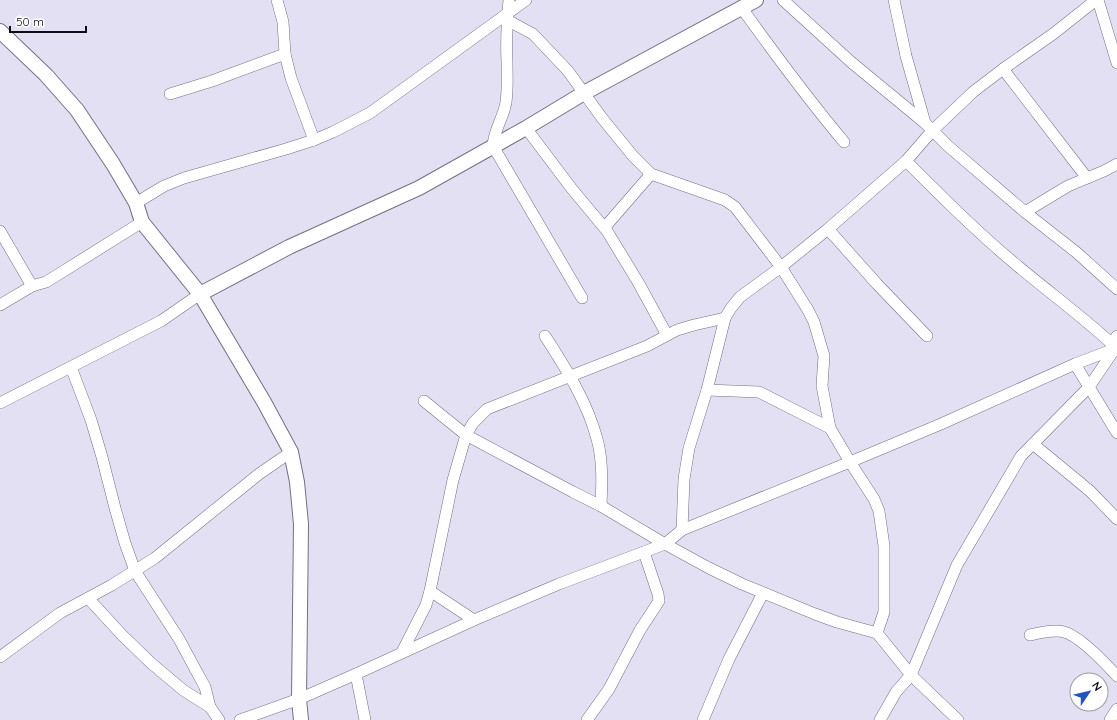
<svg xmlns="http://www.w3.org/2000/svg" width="1117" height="720" viewBox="0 0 1117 720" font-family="Quicksand,sans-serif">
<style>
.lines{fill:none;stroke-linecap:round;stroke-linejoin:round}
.minor-casing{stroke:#737081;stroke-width:12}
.tertiary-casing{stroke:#737081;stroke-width:16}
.minor{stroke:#fff;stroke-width:11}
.tertiary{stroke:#fff;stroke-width:14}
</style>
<rect width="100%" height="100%" fill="#e3e0f4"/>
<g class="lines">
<g class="minor-casing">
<g id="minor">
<polyline points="277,0 283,22 285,54 291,78 314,140"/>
<path d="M509,0c-2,21 -3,41 -2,62 0,15 1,25 -1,40 -2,15 -12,27 -13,44l89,152"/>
<polyline points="783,0 851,62 925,123"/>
<polyline points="894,0 906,56 925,123 948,146 1025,212 1076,252 1117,289"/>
<polyline points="1098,0 1117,63"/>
<path d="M741,7c33,46 67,92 103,135"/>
<polyline points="507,20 533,34 568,71 602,118 633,156 651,174 725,200 735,207 781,267 808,310 814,322 824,356 822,386 830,428 850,462 874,499 879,511 884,546 884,612 877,633"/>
<polyline points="1003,69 1087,178"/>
<polyline points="170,94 212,81 285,54"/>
<polyline points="526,128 572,189 607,231 638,282 667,335"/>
<path d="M906,161c37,37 73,73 113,106 31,26 64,50 93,77"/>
<polyline points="136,203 164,186 184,178 286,149 314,140 333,132 370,113 526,0"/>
<polyline points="1025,212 1068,186 1104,171 1117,164"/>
<polyline points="605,227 651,174"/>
<polyline points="828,229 877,284 927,336"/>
<polyline points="0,231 32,286"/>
<polyline points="0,305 32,286 46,282 59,274 142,222"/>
<path d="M545,336c21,33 42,65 52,103 6,21 5,45 4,67"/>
<polyline points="1075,364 1117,433"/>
<polyline points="71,367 91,420 102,457 115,508 125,543 135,571 179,639 193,665 205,687 210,707"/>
<polyline points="707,390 759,392 830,428"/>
<polyline points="424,401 466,435 573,492 601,506 665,544 709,568 742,584 815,614 837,622 877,633 911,675 958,720"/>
<polyline points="0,403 161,321 200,294"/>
<polyline points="1033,444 1090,491 1117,519"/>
<polyline points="682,530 684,479 689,448 707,390 725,318 731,308 740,297 781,267 828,229 906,161 932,131 973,92 1003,69 1053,34 1096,0"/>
<polyline points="430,591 474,620"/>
<polyline points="88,598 122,635 151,663 183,690 210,707 219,720"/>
<path d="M1030,635c10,-2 24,-6 34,-3 16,4 42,32 53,44"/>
<polyline points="402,652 426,605 430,591 453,480 466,435 473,423 487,409 647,346 677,330 694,325 725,318"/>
<polyline points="0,657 60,613 112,585 155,558 259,474 291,452"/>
<polyline points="356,674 365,720"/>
<polyline points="240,720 299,699 356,674 474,620 559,584 665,544 682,530 850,462 941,424 1075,364 1117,348"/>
<polyline points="587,720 609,689 640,630 659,601 658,594 644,552"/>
<polyline points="703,720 729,659 763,593"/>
<polyline points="880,720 896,692 911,675 957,565 1021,456 1089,387 1114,350 1112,344 1117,336"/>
<polyline points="1110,720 1117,709"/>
</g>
</g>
<g class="tertiary-casing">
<g id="tertiary">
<polyline points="0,31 46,75 77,110 113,164 136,203 142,222 200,294 264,402 291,452 297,482 301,524 299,699 301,720"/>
<polyline points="200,294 289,247 419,188 526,128 584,93 756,0"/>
</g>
</g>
<use href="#minor" class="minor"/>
<use href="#tertiary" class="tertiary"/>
</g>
<g transform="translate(1089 692) rotate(55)"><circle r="19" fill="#ffffff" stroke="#9e9ea0"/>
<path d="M0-3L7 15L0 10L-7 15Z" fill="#2353c1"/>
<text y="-6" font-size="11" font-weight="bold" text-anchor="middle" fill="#0d0c12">N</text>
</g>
<path d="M10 26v6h76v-6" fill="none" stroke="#0d0c12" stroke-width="2"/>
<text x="16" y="26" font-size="12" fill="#0d0c12" stroke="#ffffff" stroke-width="3" paint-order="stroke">50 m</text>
</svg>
